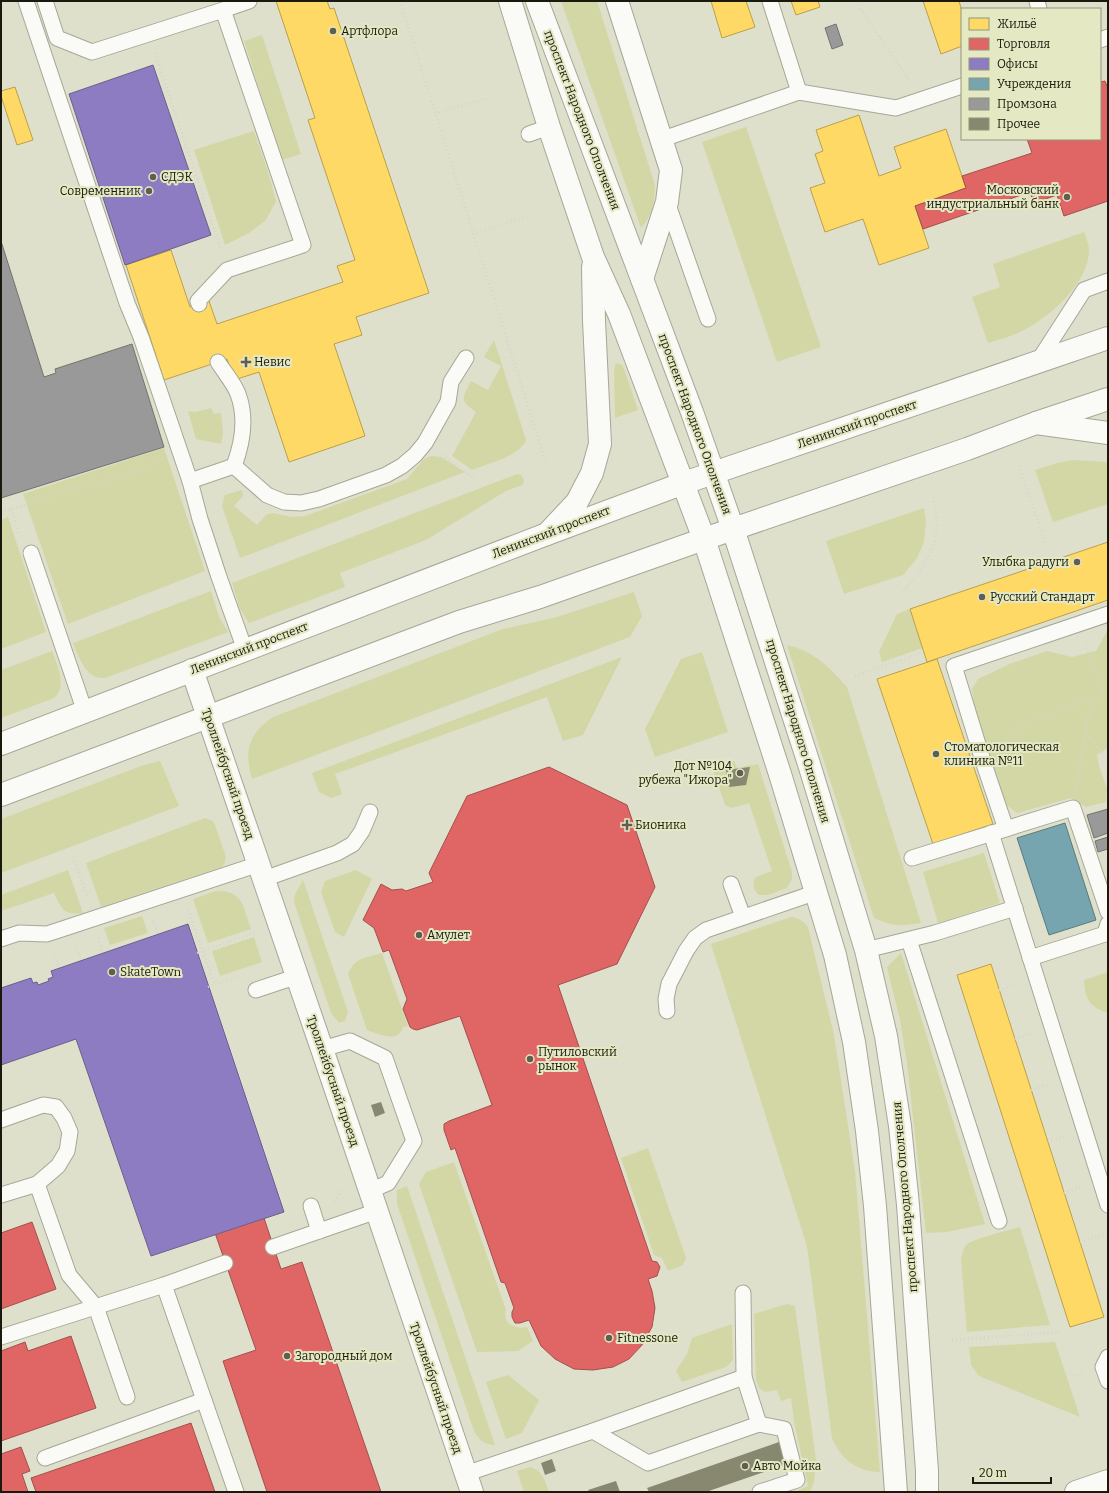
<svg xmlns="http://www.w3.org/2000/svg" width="1109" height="1493" viewBox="0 0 1109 1493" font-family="Bitter,serif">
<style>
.green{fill:#d3d7a5}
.homes{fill:#ffd966;stroke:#baa04b}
.shops{fill:#e06666;stroke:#a44f4b}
.offices{fill:#8e7cc3;stroke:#6b5f8c}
.public{fill:#76a5af;stroke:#5a7b7e}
.industry{fill:#999;stroke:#73736f}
.building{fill:#87886f}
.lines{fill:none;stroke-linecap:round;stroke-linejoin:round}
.lane-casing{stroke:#a6a797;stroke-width:17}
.street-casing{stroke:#a6a797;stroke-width:24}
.secondary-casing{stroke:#a6a797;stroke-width:24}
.primary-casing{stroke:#a6a797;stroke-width:24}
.path{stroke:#d5d5cf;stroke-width:2.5;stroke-dasharray:1 3;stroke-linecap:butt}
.lane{stroke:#fafaf7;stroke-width:15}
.street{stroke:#fafaf7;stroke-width:22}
.secondary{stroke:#fafaf7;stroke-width:22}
.primary{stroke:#fafaf7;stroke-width:22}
.poi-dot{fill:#5e5f50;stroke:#e4e8c3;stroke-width:1.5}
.labels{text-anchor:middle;stroke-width:4;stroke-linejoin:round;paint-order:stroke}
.poi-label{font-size:12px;fill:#191a0d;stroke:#e4e8c3;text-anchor:start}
.street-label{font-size:12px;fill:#191a0d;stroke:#e4e8c3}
</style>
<rect width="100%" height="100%" fill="#dee0cb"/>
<g class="green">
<path d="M561,1h36l58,184c-1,20 -1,27 -14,43z"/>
<polygon points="262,35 301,154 282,160 244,41"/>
<polygon points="746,127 821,347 777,362 702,142"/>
<polygon points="254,131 268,172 276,201 266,220 249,233 225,245 194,150"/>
<path d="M1084,232c2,6 6,14 5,21 -3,31 -37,62 -63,76 -12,7 -26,10 -38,14l-16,-46 28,-10 -7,-23z"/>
<path d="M494,340l32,100c-6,16 -39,24 -54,30l-20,-14 24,-44c-17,-12 -14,-13 -5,-31l17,9 13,-24 -17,-9z"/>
<polygon points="616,363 620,364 623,366 638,410 615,418 614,370"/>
<polygon points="211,408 214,414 221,413 223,433 221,444 196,439 188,411 195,412"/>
<polygon points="164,448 205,571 68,624 23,494"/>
<polygon points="431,456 441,457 465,472 240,558 222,506 225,495 242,490 243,496 234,506 257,525 267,514 273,513 291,517 305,516 407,479 424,459"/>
<polygon points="1073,460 1108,462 1108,504 1053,522 1035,470 1057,463"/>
<polygon points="517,474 521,475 523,478 524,482 522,485 506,491 426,540 340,573 345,587 249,623 240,609 232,583"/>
<polygon points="924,508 926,522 924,542 917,558 903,575 844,594 826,541"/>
<polygon points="8,517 46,632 1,649 1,520"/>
<path d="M211,591l8,26 9,15 -123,46c-19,2 -26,-21 -32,-35z"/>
<path d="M634,592l8,24 -12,21 -378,142c-8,-28 -4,-45 21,-62l230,-88 54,-12z"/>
<polygon points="910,609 923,648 882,662 879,652 897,614"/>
<polygon points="1108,629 1108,748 1097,755 1099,766 1107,788 1106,802 1086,807 1071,798 1017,813 1005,804 994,782 975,713 972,689 978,679 1012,663 1047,651 1072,657 1096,651"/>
<path d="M787,645c27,6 42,22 60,42l74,236c-22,3 -26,4 -47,-5z"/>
<path d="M52,651c5,14 16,35 2,47l-53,20v-48z"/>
<polygon points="702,652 728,732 655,757 645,729 681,659"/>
<polygon points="622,657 583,735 563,741 547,697 335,774 342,794 331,798 319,792 312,773"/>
<polygon points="160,761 179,806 1,873 1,819 141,766"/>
<path d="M734,761l3,7 21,-4 34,108v7l-5,9 -19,7h-9c-6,-5 -7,-11 -3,-18l16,-6 -23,-68 -17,5 -7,-3 -11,-32 3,-7z"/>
<polygon points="205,818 213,821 215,825 226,857 225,862 222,867 101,907 86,863"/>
<polygon points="984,853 1000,903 938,923 923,872"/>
<path d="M68,870l15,43c-19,3 -22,-5 -29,-20l-53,18v-16z"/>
<polygon points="356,870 372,879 344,937 335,932 321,892 325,881"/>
<polygon points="303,880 348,1012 345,1021 339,1023 331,1013 294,902 295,894"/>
<path d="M216,891c28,-1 27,17 35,38l-43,14 -15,-44z"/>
<polygon points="142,916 148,933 110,945 104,928"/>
<path d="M791,917c8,1 12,4 17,10l26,108 21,136 25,301c-23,0 -40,-14 -48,-34l-25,-192 -96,-302z"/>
<polygon points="254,937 262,962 220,976 212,951"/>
<path d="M382,953l26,73 -5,1c-5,17 -24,7 -36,3l-19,-56c7,-17 18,-16 34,-21z"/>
<polygon points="901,953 985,1224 947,1232 926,1233 907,1063 900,1020 887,967"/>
<path d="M1108,972v41c-19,-6 -23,-14 -24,-33z"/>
<polygon points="648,1148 686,1258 683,1265 668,1271 662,1258 654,1255 621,1158"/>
<path d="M454,1162l52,148c-4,14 9,19 21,17l6,14 -15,10 -41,1 -58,-168 7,-12z"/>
<path d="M407,1186l88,259c-10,0 -16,-5 -21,-14l-77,-227v-14z"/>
<path d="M1020,1227l30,98 -83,7 -6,-72c1,-5 2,-11 5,-15 7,-6 43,-15 54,-18z"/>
<polygon points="787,1304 795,1306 816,1460 814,1482 810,1492 795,1492 808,1486 794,1422 791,1398 781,1401 777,1390 765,1392 759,1388 756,1380 754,1314"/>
<polygon points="732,1324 733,1360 726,1367 682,1382 676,1371 687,1354 692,1338"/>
<polygon points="1055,1342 1080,1417 979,1376 971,1365 969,1347"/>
<polygon points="508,1375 539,1400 522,1433 506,1439 486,1382"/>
<path d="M530,1467c13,3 15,14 19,25h-25l-7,-21z"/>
</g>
<g class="homes">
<polygon points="276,1 327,1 330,9 334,8 429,293 356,317 362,335 334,344 365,436 289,462 259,372 234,380 227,359 164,380 126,265 171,250 190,307 209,301 217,324 343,282 337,266 355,260 308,120 315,118"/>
<polygon points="711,1 746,1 755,27 722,38"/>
<polygon points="791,1 818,1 820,7 796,15"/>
<polygon points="923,1 959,1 962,11 962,46 941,54"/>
<polygon points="15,87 33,140 17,145 1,96 1,91"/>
<polygon points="859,115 879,176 901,168 894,147 946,129 966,188 915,206 929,248 879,265 863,219 825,232 810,188 825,183 815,154 823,151 816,130"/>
<polygon points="1108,542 1108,600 927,662 910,609"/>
<polygon points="937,659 993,824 933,844 877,679"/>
<polygon points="991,964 1104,1317 1070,1327 957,975"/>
</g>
<g class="shops">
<polygon points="1105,81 1107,86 1108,85 1108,201 1064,216 1057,195 1034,203 1030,192 923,229 915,206 966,188 962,176 1032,153 1027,139 1100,139 1100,82"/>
<polygon points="549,767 627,805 655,887 617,964 558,985 652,1261 657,1262 660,1267 657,1276 648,1279 652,1291 655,1308 652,1327 642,1345 629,1359 613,1367 593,1370 574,1369 555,1359 541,1346 529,1320 520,1323 515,1323 512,1317 512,1312 514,1308 505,1283 501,1282 455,1148 451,1150 444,1130 444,1124 449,1121 492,1105 460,1016 417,1030 413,1029 410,1027 403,1009 407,999 389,950 383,952 374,928 363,920 381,884 392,890 402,889 406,891 433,882 429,873 467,796"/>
<polygon points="264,1218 281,1269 302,1262 381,1492 267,1492 223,1361 256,1350 215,1233"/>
<polygon points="32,1222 56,1289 1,1309 1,1233"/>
<polygon points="71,1336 96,1408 1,1441 1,1351 25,1342 28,1351"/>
<polygon points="191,1423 215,1492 36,1492 31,1478"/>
<polygon points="21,1447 30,1471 22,1474 28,1492 1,1492 1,1454"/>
</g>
<g class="offices">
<polygon points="153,65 211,235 125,265 69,94"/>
<polygon points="188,924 284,1212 151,1256 76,1039 1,1065 1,988 31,978 33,983 37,982 38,985 49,981 48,979 53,977 51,971"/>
</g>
<polygon class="public" points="1065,823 1096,920 1049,935 1017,838"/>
<g class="industry">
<polygon points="836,24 843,45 832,49 825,28"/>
<polygon points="1,241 44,377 56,373 55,369 132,344 164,447 1,498"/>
<polygon points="1108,809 1108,833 1094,838 1087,815"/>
<polygon points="1108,837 1108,849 1098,852 1095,841"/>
</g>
<g class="building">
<polygon points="750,767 746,785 729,787 726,770"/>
<polygon points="381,1102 385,1113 375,1117 371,1105"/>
<polygon points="779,1442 787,1464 706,1492 649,1492 647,1488"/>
<polygon points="552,1459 556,1471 545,1475 541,1463"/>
<polygon points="616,1481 620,1492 589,1492 588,1490"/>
</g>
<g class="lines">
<g class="lane-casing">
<g id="lane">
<polyline points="26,1 127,303 141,337 190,481 200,519 219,577 245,650"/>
<polyline points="45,1 57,38 92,52 223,10 303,245 227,270 198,301 199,304"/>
<polyline points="770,1 799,92"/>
<polyline points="1037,1 1039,9"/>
<polyline points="223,10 249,1"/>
<polyline points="1100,40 1108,37"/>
<polyline points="529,134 549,127"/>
<polyline points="660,140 799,92 896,108 962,86"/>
<polyline points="667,202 708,319"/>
<polyline points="1037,363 1084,290 1108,281"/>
<polyline points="234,466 267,495 284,502 301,503 319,499 386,475 402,466 415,455 425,443 448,402 451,382 466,358"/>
<path d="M190,481l44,-15c9,-24 13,-48 4,-72 -4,-11 -14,-22 -20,-32"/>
<polyline points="31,553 85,712"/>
<polyline points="1006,829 984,764 954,666 1108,614"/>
<polyline points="991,833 1108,1205"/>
<polyline points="912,858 1073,808 1108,912"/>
<polyline points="264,879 337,853 353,844 362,831 370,812"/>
<polyline points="731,884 743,917"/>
<polyline points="1,939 19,933 47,934 259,864"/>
<polyline points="909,940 999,1221"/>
<polyline points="866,950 935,933 1015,908"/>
<polyline points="1030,958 1105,934 1108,924"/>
<polyline points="256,990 298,976"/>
<polyline points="667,1011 666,999 669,984 686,951 695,938 706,930 817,892"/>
<polyline points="322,1049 350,1041 385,1058 414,1141 388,1183 370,1191"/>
<polyline points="1,1120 43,1105 56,1107 64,1118 70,1132 67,1151 58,1166 37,1184 1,1195"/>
<polyline points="37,1184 69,1275 96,1307 127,1397"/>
<polyline points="311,1206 319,1231"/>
<polyline points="273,1247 377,1211"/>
<polyline points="164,1285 236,1492"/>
<polyline points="1,1337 164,1285 225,1263"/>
<polyline points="1108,1357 1103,1367 1108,1381"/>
<polyline points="744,1377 759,1424"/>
<polyline points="593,1431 744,1377 743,1293"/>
<polyline points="45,1458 204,1400"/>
<polyline points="465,1474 593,1431 648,1463 759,1424 784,1429 797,1480 760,1492"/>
</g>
</g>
<g class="street-casing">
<g id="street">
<polyline points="617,1 671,170 667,202 642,279"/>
<polyline points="1036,423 1108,433"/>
<polyline points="192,670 322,1049 472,1492"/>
</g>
</g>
<g class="secondary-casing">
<g id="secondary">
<polyline points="510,1 549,127 593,257 619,314 704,539 780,774 835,955 854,1042 867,1131 875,1206 896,1492"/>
<polyline points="537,1 642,279 692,412 733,529 809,764 866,950 886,1036 900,1126 908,1205 927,1471 927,1492"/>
<polyline points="547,534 577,502 592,473 600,444 594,321 593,267"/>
<polyline points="1076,1492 1108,1481"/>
</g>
</g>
<g class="primary-casing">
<g id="primary">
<polyline points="1,744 547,534 684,483 1108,338"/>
<polyline points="1,795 459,622 540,597 704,539 967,449 1036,423 1108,399"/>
</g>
</g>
<g class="path">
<polyline points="400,1 546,463"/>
<polyline points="858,1 861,10 910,81"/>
<polyline points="155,53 221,250"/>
<polyline points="435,114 487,98"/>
<polyline points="473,234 524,217"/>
<polyline points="442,455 477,480"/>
<polyline points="1019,466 1046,544"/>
<polyline points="11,509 19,535"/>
<polyline points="1,512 50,498 65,489 83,487 128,474 162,460"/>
<path d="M903,592c17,-20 34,-40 34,-69 0,-9 -3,-19 -4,-28"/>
<polyline points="1085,644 1104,696"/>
<polyline points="855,676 921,653"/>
<polyline points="1085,730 1104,756"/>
<polyline points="1001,747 1026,722 1108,694"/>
<polyline points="1076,789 1085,730 1093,700"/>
<polyline points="73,857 88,898"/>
<polyline points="188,910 215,985"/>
<polyline points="153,921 158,934"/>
<polyline points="98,938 103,953"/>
<polyline points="76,945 81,960"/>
<polyline points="54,953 59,968"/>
<polyline points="197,953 256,932"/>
<polyline points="208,987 240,976"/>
<polyline points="999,990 1018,984"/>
<polyline points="1015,1039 1033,1033"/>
<polyline points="1031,1090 1048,1085"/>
<polyline points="1048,1141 1064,1136"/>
<polyline points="1064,1193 1081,1187"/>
<polyline points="335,1202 343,1188"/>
<polyline points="1080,1242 1108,1233"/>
<polyline points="1096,1290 1108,1286"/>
<polyline points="952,1340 1060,1332"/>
<polyline points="1074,1376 1084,1373"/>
</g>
<use href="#lane" class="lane"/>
<use href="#street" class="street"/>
<use href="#secondary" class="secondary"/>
<use href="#primary" class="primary"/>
</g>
<g class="poi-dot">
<circle cx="333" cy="31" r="4"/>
<circle cx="153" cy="177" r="4"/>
<circle cx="149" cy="191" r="4"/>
<circle cx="1067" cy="197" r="4"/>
<path d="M244 356h4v4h4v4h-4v4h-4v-4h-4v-4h4z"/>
<circle cx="1077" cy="562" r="4"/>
<circle cx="982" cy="597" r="4"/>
<circle cx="936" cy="754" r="4"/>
<circle cx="740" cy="773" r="4"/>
<path d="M625 819h4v4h4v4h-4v4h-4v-4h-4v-4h4z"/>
<circle cx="419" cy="935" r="4"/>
<circle cx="112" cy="972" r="4"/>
<circle cx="530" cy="1059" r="4"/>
<circle cx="609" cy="1338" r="4"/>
<circle cx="287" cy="1356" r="4"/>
<circle cx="745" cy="1466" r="4"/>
</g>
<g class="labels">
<g class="poi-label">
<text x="341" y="35">Артфлора</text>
<text x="161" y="181">СДЭК</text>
<text x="1059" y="194" text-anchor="end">Московский<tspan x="1059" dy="14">индустриальный банк</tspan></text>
<text x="141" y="195" text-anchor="end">Современник</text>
<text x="254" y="366">Невис</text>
<text x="1069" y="566" text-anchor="end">Улыбка радуги</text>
<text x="990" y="601">Русский Стандарт</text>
<text x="944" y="751">Стоматологическая<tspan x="944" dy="14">клиника №11</tspan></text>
<text x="732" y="770" text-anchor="end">Дот №104<tspan x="732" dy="14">рубежа "Ижора"</tspan></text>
<text x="635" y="829">Бионика</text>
<text x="427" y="939">Амулет</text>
<text x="120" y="976">SkateTown</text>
<text x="538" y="1056">Путиловский<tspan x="538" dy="14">рынок</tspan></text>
<text x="617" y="1342">Fitnessone</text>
<text x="295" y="1360">Загородный дом</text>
<text x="753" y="1470">Авто Мойка</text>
</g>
<g class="street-label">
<text transform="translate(582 120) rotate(69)" y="4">проспект Народного Ополчения</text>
<text transform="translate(695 424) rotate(70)" y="4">проспект Народного Ополчения</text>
<text transform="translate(857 424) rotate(-19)" y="4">Ленинский проспект</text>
<text transform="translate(551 532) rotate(-21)" y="4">Ленинский проспект</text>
<text transform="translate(249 648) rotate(-21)" y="4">Ленинский проспект</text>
<text transform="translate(798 731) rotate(73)" y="4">проспект Народного Ополчения</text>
<text transform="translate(228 774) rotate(71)" y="4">Троллейбусный проезд</text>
<text transform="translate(333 1081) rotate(71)" y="4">Троллейбусный проезд</text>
<text transform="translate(905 1197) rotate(-95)" y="4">проспект Народного Ополчения</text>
<text transform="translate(436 1388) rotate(71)" y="4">Троллейбусный проезд</text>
</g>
</g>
<rect width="1109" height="1493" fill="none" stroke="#191a0d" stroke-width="4"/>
<rect x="961" y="8" width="140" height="132" fill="#e4e8c3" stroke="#93967a"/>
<rect x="969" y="18" width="20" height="12" fill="#ffd966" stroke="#93967a"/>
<text x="997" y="28" font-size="12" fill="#191a0d">Жильё</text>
<rect x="969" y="38" width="20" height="12" fill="#e06666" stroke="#93967a"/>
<text x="997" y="48" font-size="12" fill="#191a0d">Торговля</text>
<rect x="969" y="58" width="20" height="12" fill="#8e7cc3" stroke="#93967a"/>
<text x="997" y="68" font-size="12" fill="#191a0d">Офисы</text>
<rect x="969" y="78" width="20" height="12" fill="#76a5af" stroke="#93967a"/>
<text x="997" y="88" font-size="12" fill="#191a0d">Учреждения</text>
<rect x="969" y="98" width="20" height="12" fill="#999999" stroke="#93967a"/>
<text x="997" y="108" font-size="12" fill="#191a0d">Промзона</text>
<rect x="969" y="118" width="20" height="12" fill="#87886f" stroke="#93967a"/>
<text x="997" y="128" font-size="12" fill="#191a0d">Прочее</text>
<path d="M973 1477v6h78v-6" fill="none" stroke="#191a0d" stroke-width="2"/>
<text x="979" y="1477" font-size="12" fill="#191a0d" stroke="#e4e8c3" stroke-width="3" paint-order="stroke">20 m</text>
</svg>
